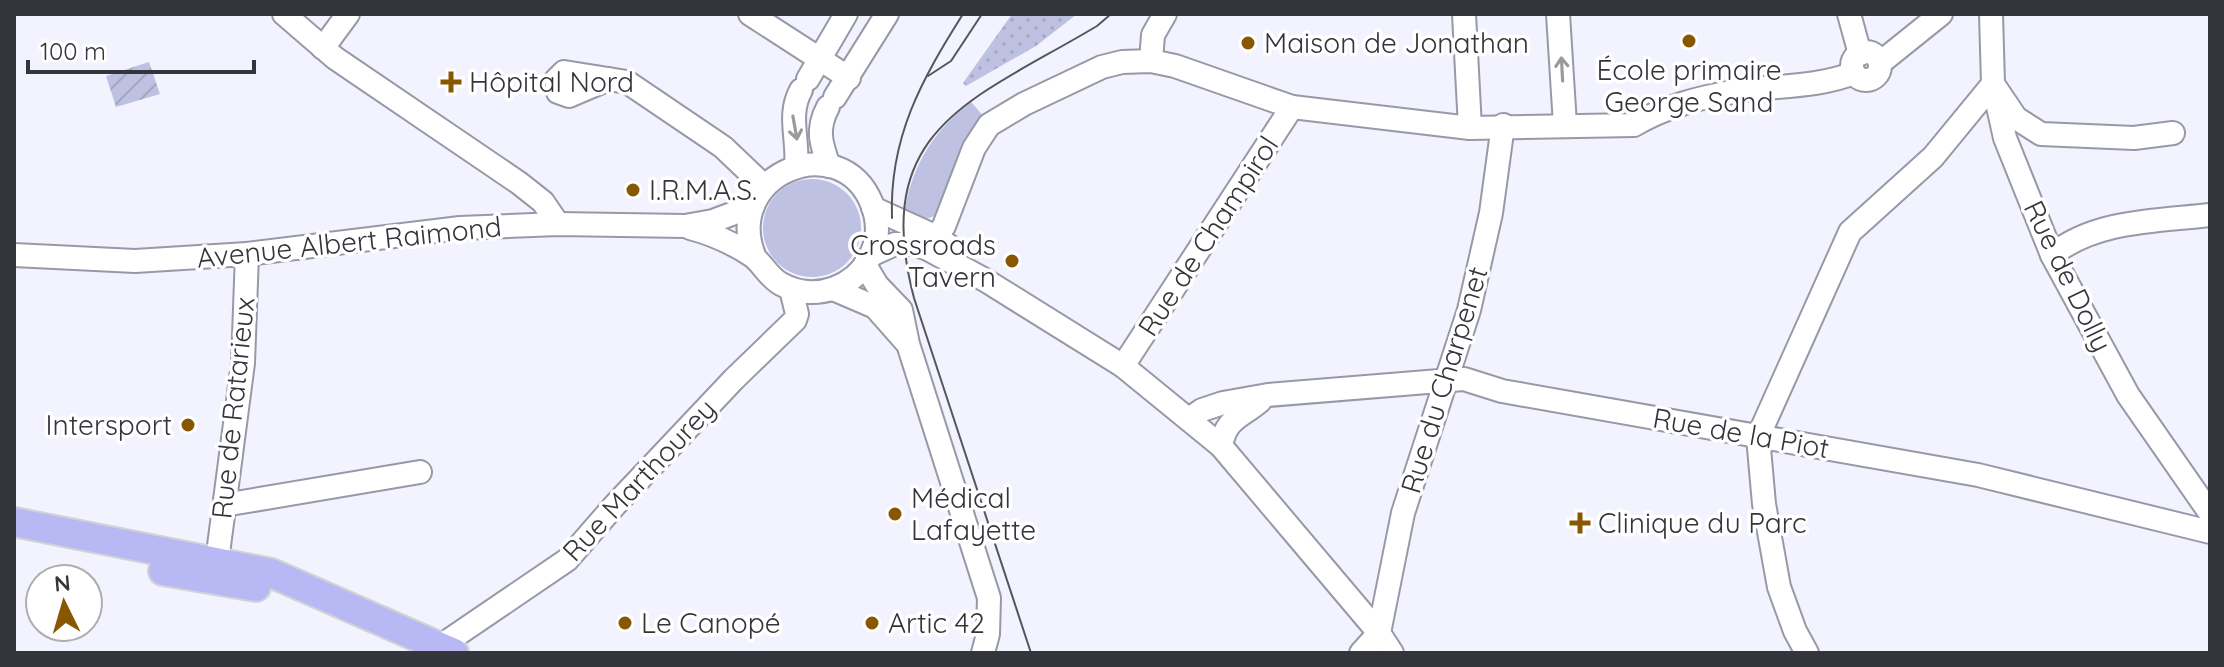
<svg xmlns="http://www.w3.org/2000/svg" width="2224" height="667" viewBox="0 0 2224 667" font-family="Quicksand,sans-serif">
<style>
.grass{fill:#bec1e1}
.park{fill:url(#park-dots)}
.garden{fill:url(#garden-furrows)}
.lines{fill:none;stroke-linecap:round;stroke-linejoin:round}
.minor-casing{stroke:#9899a6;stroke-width:26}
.major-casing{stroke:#d2d3d4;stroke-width:32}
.minor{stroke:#fff;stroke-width:22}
.major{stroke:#b8b9f4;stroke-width:28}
.tram{stroke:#55565c;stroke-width:2}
.oneway{stroke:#9a9a9c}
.poi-dot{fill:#895700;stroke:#fff;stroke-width:3}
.labels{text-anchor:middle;stroke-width:7;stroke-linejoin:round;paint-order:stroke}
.poi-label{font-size:28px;fill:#34353a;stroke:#fff;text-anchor:start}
.street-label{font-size:28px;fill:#34353a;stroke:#fff}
</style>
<defs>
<pattern id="park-dots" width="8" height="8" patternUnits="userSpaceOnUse" patternTransform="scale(2)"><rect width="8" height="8" fill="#bec1e1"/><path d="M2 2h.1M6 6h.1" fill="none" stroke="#a4a6c2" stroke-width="1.8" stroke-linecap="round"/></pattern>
<pattern id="garden-furrows" width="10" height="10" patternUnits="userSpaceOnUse" patternTransform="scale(2)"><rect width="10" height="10" fill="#bec1e1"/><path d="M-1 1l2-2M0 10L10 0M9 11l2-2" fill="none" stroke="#a4a6c2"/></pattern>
</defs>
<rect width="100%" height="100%" fill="#f2f3fe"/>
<g class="grass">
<path d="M971,102l13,15 -18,20 -31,79 -9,3 -21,-9c7,-45 30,-81 66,-108z"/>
<circle cx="812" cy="228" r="49"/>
</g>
<polygon class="park" points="1012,14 1077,14 1036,46 966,86 963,83"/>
<polygon class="garden" points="149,62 160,94 116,107 106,76"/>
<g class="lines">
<g class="minor-casing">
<g id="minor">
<polyline points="284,14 335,58 519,183 543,202 558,224"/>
<polyline points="750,14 849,78"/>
<polyline points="1464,14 1470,128"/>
<polyline points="1558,14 1565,125"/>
<polyline points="1849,14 1860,54"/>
<polyline points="1991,14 1993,84 2005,138 2052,255 2128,395 2210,513"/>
<polyline points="323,48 348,14"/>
<circle cx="1866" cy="66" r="14"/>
<polyline points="1151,61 1153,35 1165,14"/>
<polyline points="1880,63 1941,14"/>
<polyline points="609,79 569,96 558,92 556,80 564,72 627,82 723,147 764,186"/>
<polyline points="808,79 846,14"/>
<polyline points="835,97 887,14"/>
<path d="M828,107c-12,22 -7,37 1,59"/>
<path d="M796,167c3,-27 -9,-52 5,-77"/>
<polyline points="873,208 937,237 949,246"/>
<path d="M690,228c23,6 41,14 61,27 11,7 17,22 30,29 34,19 77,3 91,-32 7,-15 6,-32 0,-48 -32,-79 -152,-29 -117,54"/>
<path d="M928,249l16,-23 30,-78 15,-23 35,-21 78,-37 20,-5 29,-1 24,5 117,41 178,21 164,-3c28,-17 66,-28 99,-33 40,-7 83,-4 121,-19"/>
<polyline points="14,255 135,261 247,254 460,228 558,224 685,226 713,221 753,206"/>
<polyline points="871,255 895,244 913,244 928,249 985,280 1123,366 1221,446 1379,633 1392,653"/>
<path d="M2052,255c43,-35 105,-34 158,-40"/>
<polyline points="865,265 877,285 901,310 908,344 989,598 988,634 983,653"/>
<polyline points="833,289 875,307 905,341"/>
<polyline points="1123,366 1292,107"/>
<polyline points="1189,419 1202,410 1223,403 1268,395 1464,379 1502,391 1978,475 2210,532"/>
<path d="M1221,446c5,-28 19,-28 39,-45"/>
<polyline points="224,505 420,472"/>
<polyline points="217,561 243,363 247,254"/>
<polyline points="439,647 567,560 615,505 734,379 795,320 797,314 791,289"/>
<polyline points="1361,653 1379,633 1403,513 1469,310 1491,213 1503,125"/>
<polyline points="1807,653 1795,631 1779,587 1764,504 1758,437 1850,232 1933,157 1993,84 2016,118 2041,134 2134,138 2173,133"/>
</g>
</g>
<g class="major-casing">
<g id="major">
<polyline points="14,522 271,573 454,653"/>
<polyline points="163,571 256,587"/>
</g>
</g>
<use href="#minor" class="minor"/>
<use href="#major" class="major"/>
<g class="tram">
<polyline points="928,76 951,61 982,14"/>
<path d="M892,218c-3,-81 30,-139 71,-204"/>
<path d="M1031,653l-117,-355c-45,-171 61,-199 183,-272l14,-12"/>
</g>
</g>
<defs><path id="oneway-shaft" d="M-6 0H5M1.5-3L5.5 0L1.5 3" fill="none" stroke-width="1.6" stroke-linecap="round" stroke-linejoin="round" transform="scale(2)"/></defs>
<g class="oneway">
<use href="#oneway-shaft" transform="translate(1562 69) rotate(-93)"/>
<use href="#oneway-shaft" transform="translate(795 128) rotate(80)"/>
</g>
<g class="poi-dot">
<circle cx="1689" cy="41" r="8"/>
<circle cx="1248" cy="43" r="8"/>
<path d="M447 70h8v8h8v8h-8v8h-8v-8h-8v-8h8z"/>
<circle cx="633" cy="190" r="8"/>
<circle cx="1012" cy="261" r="8"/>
<circle cx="188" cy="425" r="8"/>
<circle cx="895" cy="514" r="8"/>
<path d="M1576 511h8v8h8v8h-8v8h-8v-8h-8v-8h8z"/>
<circle cx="625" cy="623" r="8"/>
<circle cx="872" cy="623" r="8"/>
</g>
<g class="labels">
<g class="poi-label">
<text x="1264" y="53">Maison de Jonathan</text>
<text x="1689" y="80" text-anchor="middle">École primaire<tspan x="1689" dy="32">George Sand</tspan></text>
<text x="469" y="92">Hôpital Nord</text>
<text x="649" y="200">I.R.M.A.S.</text>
<text x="996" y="255" text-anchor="end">Crossroads<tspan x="996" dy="32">Tavern</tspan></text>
<text x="172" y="435" text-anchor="end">Intersport</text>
<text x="911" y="508">Médical<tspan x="911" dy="32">Lafayette</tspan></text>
<text x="1598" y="533">Clinique du Parc</text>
<text x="641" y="633">Le Canopé</text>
<text x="888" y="633">Artic 42</text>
</g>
<g class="street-label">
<text transform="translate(1208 236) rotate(-57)" y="10">Rue de Champirol</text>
<text transform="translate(349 242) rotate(-6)" y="10">Avenue Albert Raimond</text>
<text transform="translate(2068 276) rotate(64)" y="10">Rue de Dolly</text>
<text transform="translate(1444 380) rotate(-73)" y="10">Rue du Charpenet</text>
<text transform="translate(233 408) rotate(-84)" y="10">Rue de Ratarieux</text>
<text transform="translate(1741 433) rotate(10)" y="10">Rue de la Piot</text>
<text transform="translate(639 480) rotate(-47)" y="10">Rue Marthourey</text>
</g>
</g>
<rect width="2224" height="667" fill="none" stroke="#34353a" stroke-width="32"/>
<g transform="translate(64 603) rotate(355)"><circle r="38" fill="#ffffff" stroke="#aeaeb0" stroke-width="2"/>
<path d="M0-6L14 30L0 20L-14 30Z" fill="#895700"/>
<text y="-12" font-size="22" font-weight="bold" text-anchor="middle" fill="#34353a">N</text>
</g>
<path d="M28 60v12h226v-12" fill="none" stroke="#34353a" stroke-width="4"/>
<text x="40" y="60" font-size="24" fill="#34353a" stroke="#ffffff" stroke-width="6" paint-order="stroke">100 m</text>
</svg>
